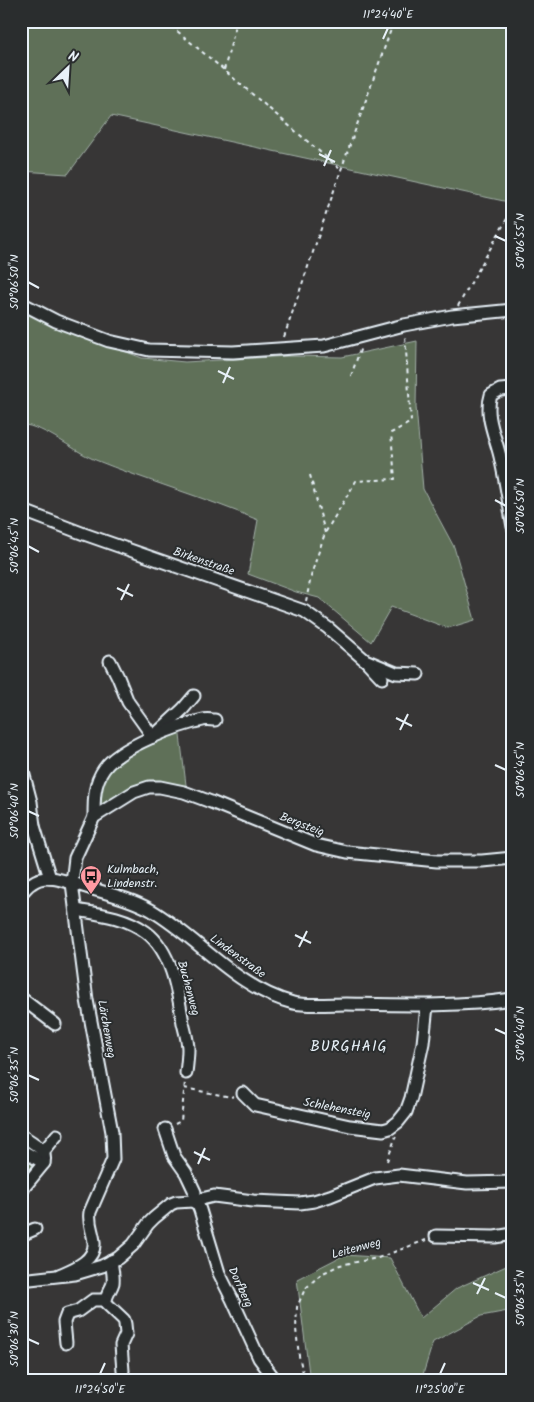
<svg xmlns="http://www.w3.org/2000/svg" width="534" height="1402" viewBox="0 0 534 1402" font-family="Kalam,sans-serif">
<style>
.green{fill:#5e7059;stroke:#a3b0a8}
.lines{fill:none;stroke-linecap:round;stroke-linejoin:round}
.minor-casing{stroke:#e8f1f8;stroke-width:15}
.path{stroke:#e8f1f8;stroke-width:2;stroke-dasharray:4 4;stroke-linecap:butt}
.minor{stroke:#2a2d2e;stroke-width:11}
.ticks{fill:none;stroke:#e8f1f8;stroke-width:2}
.labels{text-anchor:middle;stroke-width:4;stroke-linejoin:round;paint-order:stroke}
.street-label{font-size:12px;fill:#e8f1f8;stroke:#2a2d2e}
.poi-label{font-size:12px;fill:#e8f1f8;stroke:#2a2d2e;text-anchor:start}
.quarter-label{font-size:15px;letter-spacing:1px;fill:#e8f1f8;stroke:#2a2d2e}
.neatline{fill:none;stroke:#e8f1f8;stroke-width:2}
.ticks-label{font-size:12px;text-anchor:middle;fill:#e8f1f8}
</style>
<rect width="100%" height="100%" fill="#373636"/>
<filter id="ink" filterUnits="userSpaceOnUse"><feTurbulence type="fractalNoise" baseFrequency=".02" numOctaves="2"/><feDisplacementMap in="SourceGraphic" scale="10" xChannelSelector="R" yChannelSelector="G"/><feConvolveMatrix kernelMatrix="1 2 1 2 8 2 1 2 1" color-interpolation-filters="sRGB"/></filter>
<g filter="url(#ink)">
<g class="green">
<polygon points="21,21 513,21 513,203 111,116 68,174 21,171"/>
<path d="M21,311l121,47 43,4 104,-6 53,1 75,-16 -1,66 7,82 31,58 21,73 -27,8 -57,-21 -20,35 -52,-44 -23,-6 -48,-18 10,-54c-54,-23 -111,-39 -165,-61 -24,-11 -45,-31 -72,-35z"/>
<polygon points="179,727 187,793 149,787 94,817 96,783 116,757"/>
<polygon points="21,1157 37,1166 21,1190"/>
<polygon points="344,1255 390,1258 421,1318 457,1288 513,1263 513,1310 481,1316 433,1342 421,1381 310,1381 297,1279"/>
</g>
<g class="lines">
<g class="minor-casing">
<g id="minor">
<polyline points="21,303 56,321 109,341 149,350 233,352 324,346 404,325 452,316 513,310"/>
<path d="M513,389l-13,1 -9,5c-7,22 6,44 10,66 5,22 8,44 12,66"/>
<polyline points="21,510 84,534 304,611 328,628 365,660 396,673 418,674"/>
<polyline points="110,661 118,677 128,702 153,737"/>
<polyline points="368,663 382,678"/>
<polyline points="156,734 183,709 194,696"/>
<polyline points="21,764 31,802 34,826 50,878"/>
<path d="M94,817c0,-18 0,-34 10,-48 15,-22 74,-44 99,-49 4,-1 8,0 12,0"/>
<polyline points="21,823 34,826"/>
<path d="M21,894c3,-4 7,-9 11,-11 14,-11 35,-1 51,3 22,7 47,12 68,24 49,29 85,78 142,93 12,3 39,1 53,1 56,1 111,3 167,-5"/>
<path d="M76,910c24,4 50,7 70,22 26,19 32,61 37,91 2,8 5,18 5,26 0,8 -1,16 -2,24"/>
<polyline points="21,998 55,1024"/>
<polyline points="243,1093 255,1105 350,1126 383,1130 390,1128 398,1122 406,1112 411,1098 423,1043 427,1006"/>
<polyline points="165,1129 174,1156 186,1173 195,1192 193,1201"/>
<path d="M21,1135c10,7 27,14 23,28l-23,28"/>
<polyline points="21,1150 44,1163"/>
<polyline points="43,1152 57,1135"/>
<polyline points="193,1201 198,1205 200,1210 219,1273 232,1299 259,1358 276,1381"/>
<polyline points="21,1235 35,1229"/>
<polyline points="436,1236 495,1237 513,1234"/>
<path d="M111,1261c1,7 3,15 2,22 -2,7 -8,13 -7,20l18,17 1,4 1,10 -5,11 2,26"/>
<path d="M59,1275c14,-6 37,-14 35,-33 -1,-11 -6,-18 -4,-30l23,-53 -1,-27 -25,-132 -15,-117 3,-25 19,-41 40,-25 15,-5h11l24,5 27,10 105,43 31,7 90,9h45l31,-3"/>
<polyline points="21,1280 75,1274 102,1266 118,1258 133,1245 148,1224 154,1218 171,1204 176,1202 193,1201 214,1196 253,1201 300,1203 314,1201 330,1196 375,1178 399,1175 467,1183 513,1182"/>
<polyline points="66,1343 64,1322 67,1314 78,1311 93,1300 105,1300"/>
</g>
</g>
<g class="path">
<polyline points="165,21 224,70 341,170"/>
<polyline points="224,70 237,21"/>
<polyline points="458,306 513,208"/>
<polyline points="284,337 341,170 394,21"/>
<polyline points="351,376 361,347"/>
<polyline points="310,475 325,533"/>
<polyline points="306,601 312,572 325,533 356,481 395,479 391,433 411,422 405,336"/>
<polyline points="184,1088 231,1097 234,1096"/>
<polyline points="175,1124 181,1121 185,1082"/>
<polyline points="387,1161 396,1136"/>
<polyline points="305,1381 299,1356 296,1329 297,1307 305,1289 321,1274 340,1265 378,1258 426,1240"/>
</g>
<use href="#minor" class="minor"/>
</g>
</g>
<path class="ticks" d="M383,39l5,-11M319,154l16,8M324,166l7,-16M495,236l11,5M28,282l11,6M218,371l16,8M223,383l7,-16M495,500l11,6M28,546l11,6M117,588l16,8M121,600l8,-16M396,718l16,8M400,730l8,-16M495,765l11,5M28,811l11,5M295,935l16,8M299,947l8,-16M495,1029l11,5M28,1075l11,5M194,1152l16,8M198,1164l7,-16M473,1283l16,7M495,1293l11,5M477,1294l8,-16M28,1339l11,5M100,1374l5,-11M440,1374l5,-11"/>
<defs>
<g id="bus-pin" transform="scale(1.125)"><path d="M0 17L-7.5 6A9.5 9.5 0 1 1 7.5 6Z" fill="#ff9aa2" stroke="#2a2d2e"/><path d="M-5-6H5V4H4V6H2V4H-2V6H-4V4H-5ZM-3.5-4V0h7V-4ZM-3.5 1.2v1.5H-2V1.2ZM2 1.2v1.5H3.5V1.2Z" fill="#111"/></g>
</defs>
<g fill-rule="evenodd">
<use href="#bus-pin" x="91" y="876"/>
</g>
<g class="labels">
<g class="street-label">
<text transform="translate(204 561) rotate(19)" y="4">Birkenstraße</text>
<text transform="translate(302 824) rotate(21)" y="4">Bergsteig</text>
<text transform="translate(238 956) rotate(36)" y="4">Lindenstraße</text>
<text transform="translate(189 988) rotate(75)" y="4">Buchenweg</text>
<text transform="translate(107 1029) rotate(80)" y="4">Lärchenweg</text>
<text transform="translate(337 1108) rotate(11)" y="4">Schlehensteig</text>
<text transform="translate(356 1248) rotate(-15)" y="4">Leitenweg</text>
<text transform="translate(241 1287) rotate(65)" y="4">Dorfberg</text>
</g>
<g class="poi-label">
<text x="107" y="873">Kulmbach,<tspan x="107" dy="14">Lindenstr.</tspan></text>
</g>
<g class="quarter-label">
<text x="349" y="1051">BURGHAIG</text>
</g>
</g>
<rect width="534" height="1402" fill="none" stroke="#2a2d2e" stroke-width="55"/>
<g transform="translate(68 68) rotate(25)" stroke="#2a2d2e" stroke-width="4" paint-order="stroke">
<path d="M0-4L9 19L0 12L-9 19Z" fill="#e8f1f8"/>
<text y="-8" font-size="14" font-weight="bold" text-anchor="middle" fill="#e8f1f8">N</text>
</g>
<rect x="28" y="28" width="478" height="1346" class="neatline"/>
<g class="ticks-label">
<text x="388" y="18">11°24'40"E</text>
<text transform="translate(520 241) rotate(-90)" y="4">50°06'55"N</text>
<text transform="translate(14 282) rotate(-90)" y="4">50°06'50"N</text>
<text transform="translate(520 506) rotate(-90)" y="4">50°06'50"N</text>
<text transform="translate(14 546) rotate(-90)" y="4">50°06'45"N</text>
<text transform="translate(520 770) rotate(-90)" y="4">50°06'45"N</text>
<text transform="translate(14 811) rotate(-90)" y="4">50°06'40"N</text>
<text transform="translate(520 1034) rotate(-90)" y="4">50°06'40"N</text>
<text transform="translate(14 1075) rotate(-90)" y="4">50°06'35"N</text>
<text transform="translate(520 1298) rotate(-90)" y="4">50°06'35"N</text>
<text transform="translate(14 1339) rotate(-90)" y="4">50°06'30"N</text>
<text x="100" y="1393">11°24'50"E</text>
<text x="440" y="1393">11°25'00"E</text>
</g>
</svg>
